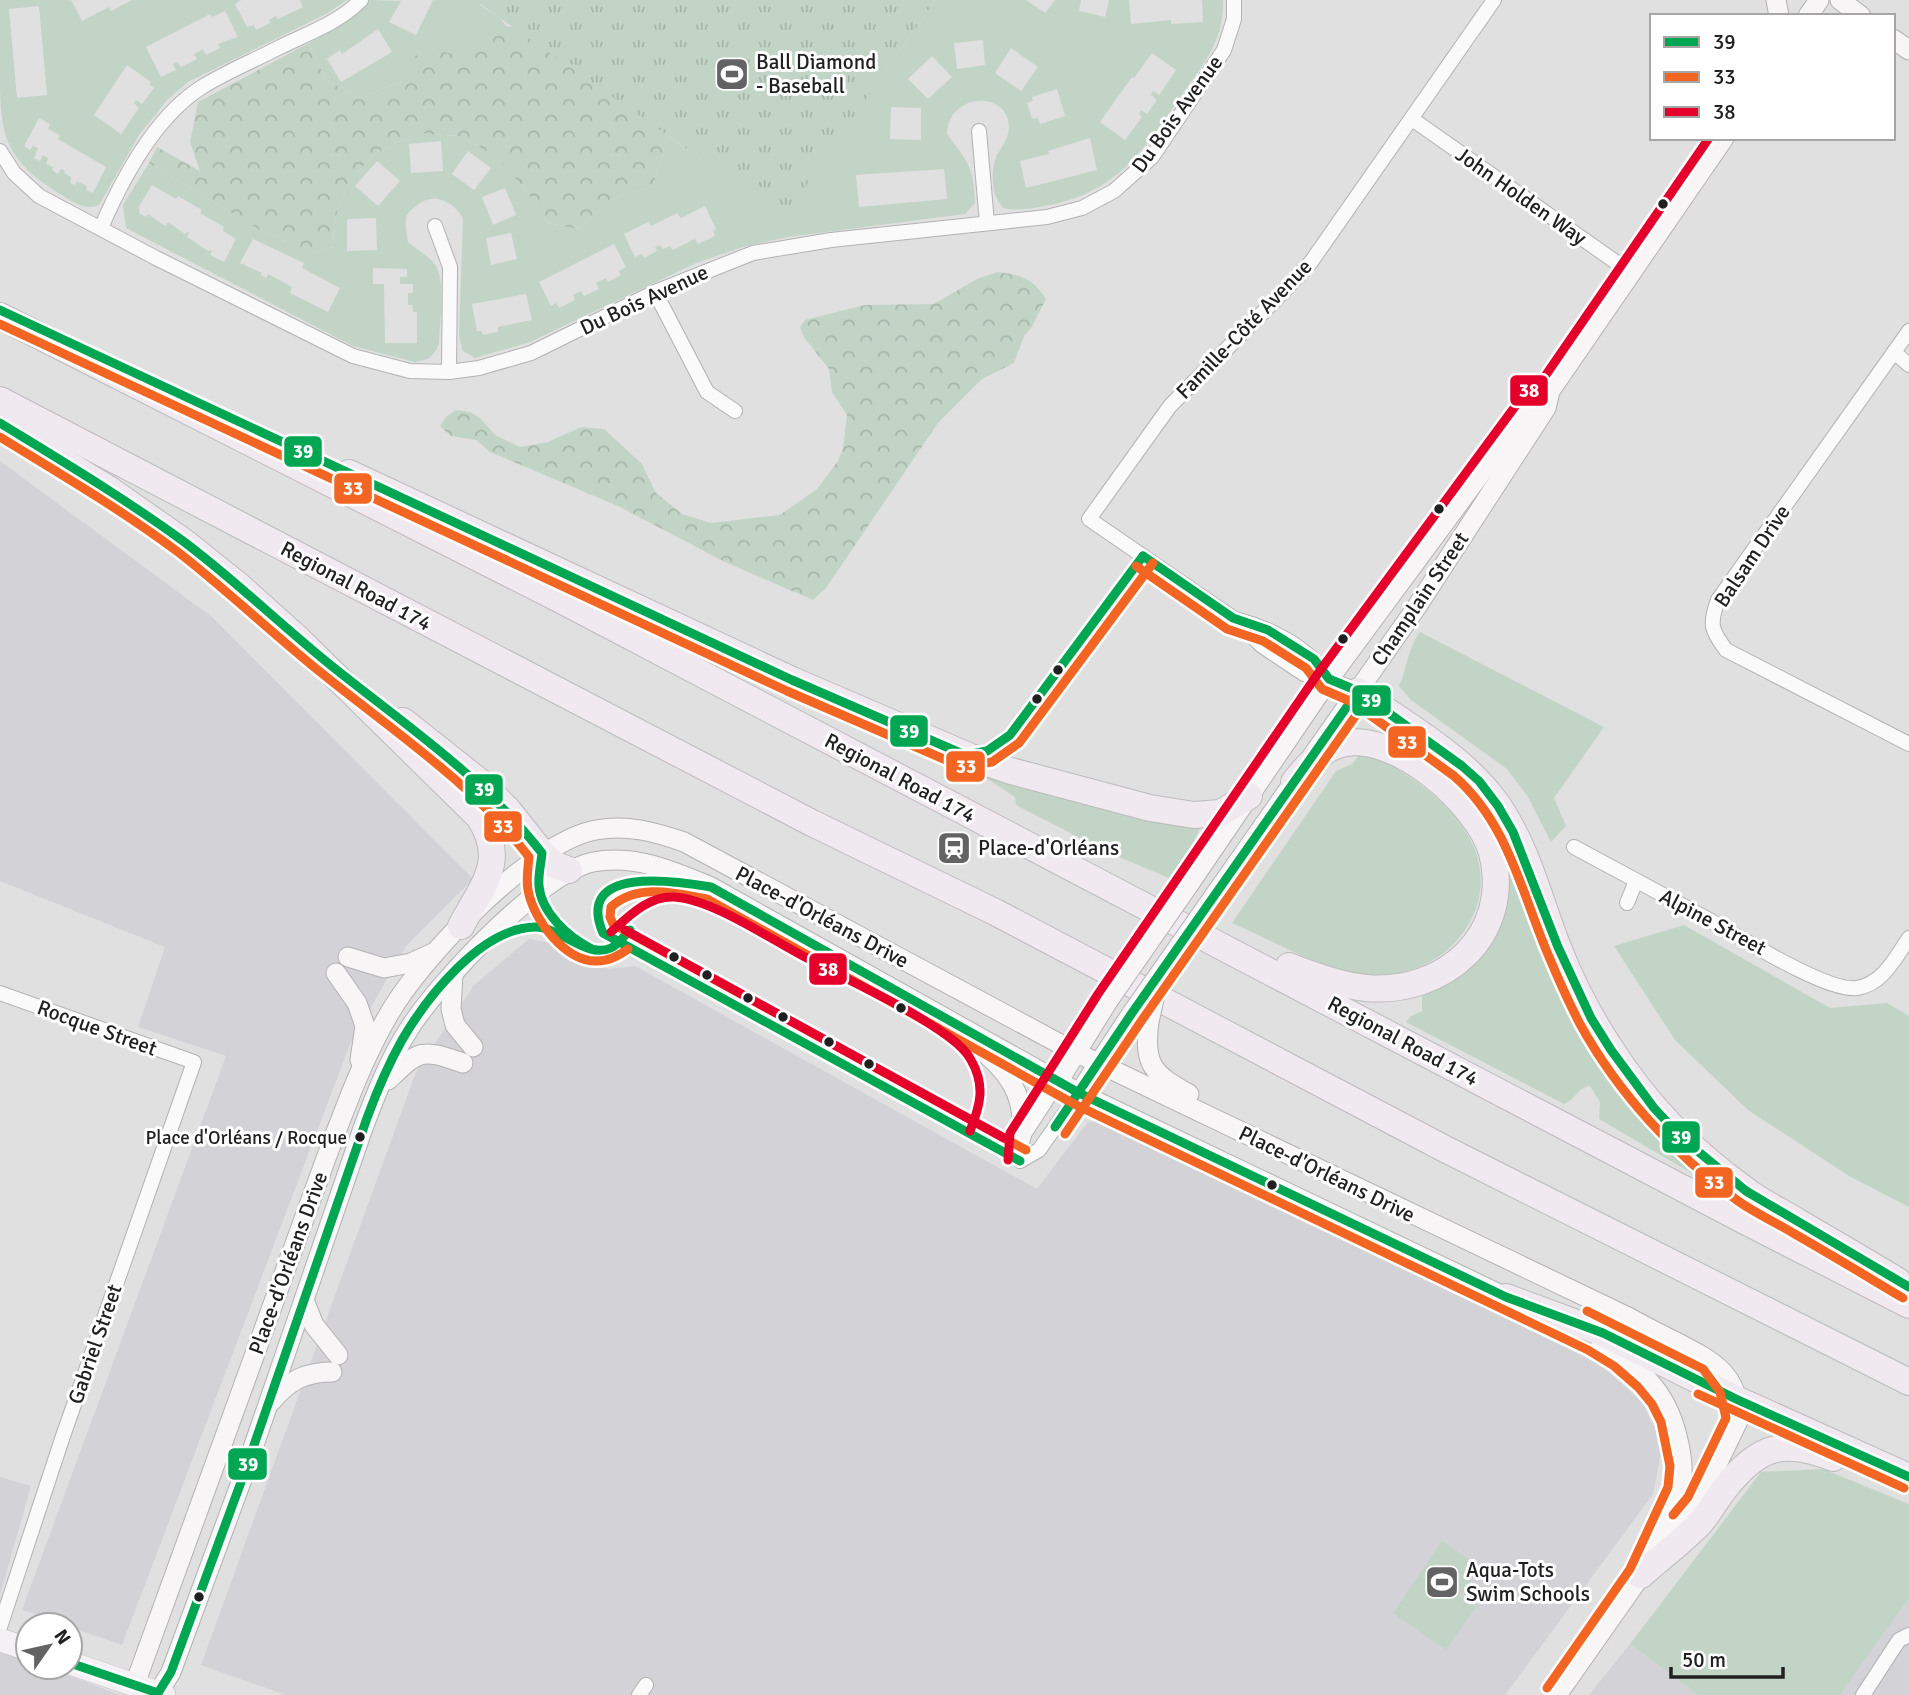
<svg xmlns="http://www.w3.org/2000/svg" width="1909" height="1695" viewBox="0 0 1909 1695" font-family="Signika,sans-serif">
<style>
.built{fill:#d2d2d7}
.grass{fill:#c2d4c6;fill-rule:evenodd}
.forest{fill:url(#forest-crowns)}
.park{fill:url(#park-tufts)}
.lines{fill:none;stroke-linecap:round;stroke-linejoin:round}
.minor-casing{stroke:#b2b2b3;stroke-width:16}
.secondary-casing{stroke:#b2b2b3;stroke-width:21}
.primary-casing{stroke:#bbbbbc;stroke-width:24}
.motorway-casing{stroke:#bbbbbc;stroke-width:28}
.minor{stroke:#fafafa;stroke-width:14}
.secondary{stroke:#f8f5f7;stroke-width:19}
.primary{stroke:#f4f0f4;stroke-width:23}
.motorway{stroke:#f0e9ef;stroke-width:26}
.secondary-bridge-casing{stroke:#b2b2b3;stroke-width:21;stroke-linecap:butt}
.secondary-bridge{stroke:#f8f5f7;stroke-width:19}
.bus-1-casing{stroke:#fff;stroke-width:14}
.bus-2-casing{stroke:#fff;stroke-width:14}
.bus-3-casing{stroke:#fff;stroke-width:14}
.bus-1{stroke:#00a651;stroke-width:9}
.bus-2{stroke:#f26522;stroke-width:9}
.bus-3{stroke:#e4002b;stroke-width:9}
.bus-dot{fill:#202021;stroke:#fff;stroke-width:2.5}
.labels{text-anchor:middle;stroke-width:6;stroke-linejoin:round;paint-order:stroke}
.bus-label{font-size:19px;fill:#202021;stroke:#fff;text-anchor:end}
.poi-label{font-size:21px;fill:#202021;stroke:#fff;text-anchor:start}
.street-label{font-size:21px;fill:#202021;stroke:#fff}
.line-badge{stroke:#fff;stroke-width:2.5}
.badge-label{font-size:19px;text-anchor:middle;font-weight:bold;fill:#fff}
</style>
<defs>
<pattern id="forest-crowns" width="20" height="18" patternUnits="userSpaceOnUse" patternTransform="scale(1.75)"><rect width="20" height="18" fill="#c2d4c6"/><path d="M2 6a3 3 0 1 1 6 0M12 15a3 3 0 1 1 6 0" fill="none" stroke="#a6b6aa"/></pattern>
<pattern id="park-tufts" width="24" height="20" patternUnits="userSpaceOnUse" patternTransform="scale(1.75)"><rect width="24" height="20" fill="#c2d4c6"/><path d="M3 7l-1-3M5 7V3M7 7l1-3M15 17l-1-3M17 17v-4M19 17l1-3" fill="none" stroke="#a6b6aa"/></pattern>
</defs>
<rect width="100%" height="100%" fill="#e0e0e1"/>
<g class="built">
<polygon points="0,461 212,617 473,879 406,946 350,1044 122,1645 70,1627 70,1625 22,1610 226,1056 138,1027 165,947 0,881"/>
<polygon points="529,939 551,943 608,969 635,966 1037,1189 1087,1123 1103,1118 1601,1365 1642,1402 1663,1444 1653,1494 1505,1695 286,1695 201,1665 416,1072 474,985"/>
<polygon points="0,1477 31,1486 0,1595"/>
<polygon points="1909,1598 1909,1695 1840,1695"/>
<polygon points="1630,1644 1699,1695 1589,1695"/>
<polygon points="0,1650 28,1660 28,1667 46,1667 120,1695 0,1695"/>
</g>
<g class="grass">
<path d="M0,0h71l11,21 27,-14 2,4 21,-11h109l-6,4 12,23 7,-2 2,5 14,-7 -1,-3 7,-4 2,3 25,-12 -3,-7h47l-19,13 -140,69 -21,18 -28,35 -40,70c-15,6 -25,-3 -39,-11 -54,-34 -60,-56 -60,-118 0,-25 0,-51 0,-76zM39,6l8,89 -30,3 -8,-89zM225,11l13,26 -20,7 2,4 -14,7 -3,-6 -9,5 3,5 -16,8 -4,-5 -4,2 3,6 -15,7 -15,-30 64,-33 2,3zM127,65l24,17 -1,3 4,3 -12,16 -6,-4 -2,3 5,5 -18,26 -27,-19zM39,118l11,6 -2,5 12,6 -2,4 48,28 -13,26 -7,-3 1,-4 -10,-5 -2,4 -5,-2 1,-6 -7,-4 1,-2 -4,-2 -3,5 -6,-4 1,-3 -7,-3 2,-6 -5,-3 -3,6 -6,-3 4,-10 -5,-2 -3,4 -6,-4z"/>
<path d="M370,0l31,1 -12,21 27,13 17,-35h47v5l20,13 6,8 -41,32 -34,-9 -24,30 -48,20 -34,-20 -16,-36 45,-26zM378,29l14,23 -51,30 -14,-23 13,-9 2,4z"/>
<path d="M935,0h91l19,13 10,-13h26l-2,11 26,6 4,-17h20l2,24 40,-4v4l32,-2 -1,-22h21c1,41 -19,63 -42,96 -38,55 -64,97 -136,110 -15,3 -27,5 -42,2 -2,-4 -7,-9 -8,-14 -3,-9 -3,-29 1,-37 5,-9 13,-19 13,-30 -1,-38 -61,-34 -62,7 21,28 27,33 28,69l-10,11 -177,23 -45,10 -47,16 -166,79 -55,16 -12,-7 -4,-15 4,-118c-10,-17 -30,-27 -47,-12 -5,4 -9,7 -10,13 -1,7 1,16 2,23 8,7 19,13 26,21 13,15 5,61 5,81l-4,8 -7,7 -13,3 -62,-16 -227,-118 -3,-23 26,-42 111,67 51,23 23,-6 -1,-23 14,-38 25,-31 44,-22 43,3 37,20 31,36 21,31 30,6 34,-29 41,-15 15,-49 116,80zM983,40l2,25 -28,4 -3,-26zM1011,48l27,19 -17,24 -26,-18zM1152,53l24,17 -17,25 -6,-4 -2,4 6,5 -10,14 -6,-4 -2,4 3,3 -17,23 -25,-18 32,-45 2,1zM932,56l20,21 -24,22 -20,-20zM1057,89l8,27 -25,8 -2,-6 -6,1 -5,-16 6,-2 -1,-4zM891,107l30,1v32l-31,-1zM1090,138l7,32 -71,18 -6,-27 29,-7 -1,-3zM441,141l2,30 -32,2 -2,-29zM468,151l23,17 -17,22 -22,-16zM377,161l23,20 -22,25 -23,-20zM944,169l3,30 -88,8 -3,-32zM152,185l24,14 2,-3 24,14 -2,3 24,14 -1,4 13,8 -12,23 -14,-7 2,-5 -4,1 -21,-14 2,-4 -2,-1 -2,2 -17,-12 -3,4 -17,-12 -2,3 -7,-4 1,-3 -2,-2zM505,188l11,27 -23,10 -11,-28zM705,206l11,23 -3,2 2,5 -17,8 -3,-5 -22,11 -3,-4 -7,3 -3,-4 -5,2 2,4 -13,7 -2,-4 -7,3 -11,-23 24,-12 3,4 26,-13 4,5zM376,218l1,32 -30,1v-32zM511,233l6,26 -26,6 -5,-27zM253,239l51,24 -2,5 38,20 -12,24 -38,-19 2,-6 -24,-13 -2,4 -5,-3 1,-2 -22,-10zM614,244l12,23 -7,4 2,4 -13,7 -2,-4 -10,5 3,6 -15,7 -3,-5 -8,4 2,5 -16,8 -3,-5 -5,3 -12,-24zM373,268l34,1v8h-7v7h13v9h-5v12h4l1,7h4v31h-32l-1,-59h-11zM526,294l6,26 -34,7v5l-15,3 -2,-4h-4l-5,-27z"/>
<path d="M1420,632l184,95 -50,71 12,28 -15,16 -23,-45 -21,-28 -96,-69 -12,-14c9,-19 8,-37 21,-54z"/>
<path d="M1360,754c18,0 33,13 48,22 27,18 55,43 67,74 25,67 -37,130 -103,125 -49,-4 -96,-33 -140,-52l104,-152 16,-7z"/>
<polygon points="980,774 1188,824 1200,828 1193,844 1169,878 1107,852 1016,805 1015,797"/>
<path d="M1487,809l17,27 30,79 181,265 -3,5 -113,-66 1,-17 -10,-16c-12,1 -15,14 -26,18l-158,-82 5,-6 11,-5v-19l67,-48 -5,-133z"/>
<polygon points="1684,925 1830,1008 1887,1003 1909,1016 1909,1207 1849,1176 1748,1110 1675,1040 1614,946"/>
<polygon points="1823,1469 1909,1504 1909,1598 1840,1695 1699,1695 1630,1644 1761,1472"/>
<polygon points="1442,1541 1480,1567 1460,1596 1476,1607 1446,1650 1393,1613"/>
</g>
<g class="forest">
<polygon points="506,26 569,36 668,136 653,185 612,200 578,229 548,223 527,192 496,156 459,136 416,133 372,155 347,186 333,224 334,247 311,253 260,230 149,163 157,147 200,171 190,142 198,102 309,43 325,79 359,99 407,79 406,60 431,49 465,57"/>
<path d="M998,272c26,4 33,5 48,27l-15,29 -7,8 -10,27 -32,16 -44,44 -112,165 -13,12 -88,-38 -107,-56 -128,-54 -14,-12 -25,-4 -11,-10 6,-9 10,-7 14,2 10,6 15,17 25,12 28,-5 33,-15 23,2 38,35 14,29 26,21 29,9 69,-8 37,-26 21,-28 5,-12 4,-34 -15,-23 -3,-23 -26,-33 -3,-9 5,-7 60,-15 69,-1 43,-25z"/>
</g>
<polygon class="park" points="480,0 935,0 784,217 480,4"/>
<g class="lines">
<g class="minor-casing">
<g id="minor">
<polyline points="1412,119 1630,272"/>
<polyline points="979,131 987,223"/>
<polyline points="0,151 14,173 39,196 156,258 353,356 410,371 449,372 479,368 531,353 655,292 753,253 831,240 1047,217 1082,208 1114,191 1152,157 1224,50 1234,19 1234,0"/>
<polyline points="435,226 450,267 449,372"/>
<path d="M101,228c21,-49 55,-112 101,-141 24,-15 51,-26 76,-39 28,-14 61,-25 83,-48"/>
<polyline points="655,292 707,392 735,411"/>
<path d="M1909,331l-191,269c-9,24 -7,30 8,50l183,94"/>
<polyline points="1894,352 1909,365"/>
<path d="M1235,619c35,9 74,28 94,60"/>
<polyline points="1358,691 1329,679 1304,674 1262,646 1233,618 1089,519 1170,406 1284,291 1311,262 1494,0"/>
<path d="M1574,847c42,23 85,46 128,69 30,16 125,77 155,72 26,-4 38,-30 52,-50"/>
<polyline points="1627,903 1636,881"/>
<polyline points="0,993 194,1062 63,1436 0,1627"/>
<polyline points="1023,1136 1058,1082"/>
<polyline points="1020,1161 1039,1150 1079,1093"/>
<polyline points="639,1695 646,1685"/>
<polyline points="1863,1695 1899,1640 1909,1635"/>
</g>
</g>
<g class="secondary-casing">
<g id="secondary">
<polyline points="1776,0 1779,16"/>
<polyline points="1840,0 1861,16"/>
<polyline points="1808,16 1819,0"/>
<polyline points="1893,39 1909,50"/>
<polyline points="1190,883 1329,679 1535,400 1550,391"/>
<polyline points="1214,896 1416,608 1546,408 1550,391 1724,138"/>
<polyline points="348,957 384,968 411,963 433,953"/>
<polyline points="336,973 357,1003 365,1026 360,1060"/>
<polyline points="453,974 451,1009 455,1025 473,1047"/>
<path d="M1149,1022c-6,43 4,52 40,72"/>
<path d="M974,1045c34,24 53,51 47,93"/>
<path d="M388,1080c32,-30 32,-32 75,-17"/>
<polyline points="1058,1082 1108,1001"/>
<polyline points="1079,1093 1132,1013"/>
<polyline points="304,1300 314,1325 338,1355"/>
<path d="M1601,1344c39,24 65,46 76,92 5,18 7,36 3,54 -7,27 -24,53 -36,78"/>
<path d="M272,1401c17,-21 34,-29 60,-29"/>
<path d="M135,1684l190,-523c19,-50 37,-101 64,-147 32,-56 143,-173 207,-184 31,-6 59,2 88,12l391,210 553,265c16,9 32,17 48,25 37,19 65,33 62,79l-40,83 -28,34"/>
<path d="M158,1693l13,-21 73,-198 118,-343c13,-35 27,-71 47,-102 29,-46 132,-156 184,-167 42,-8 80,9 118,25l368,206 439,210"/>
<polyline points="1557,1695 1649,1564"/>
</g>
</g>
<g class="primary-casing">
<g id="primary">
<polyline points="0,1640 28,1649"/>
<polyline points="70,1663 164,1695"/>
</g>
</g>
<g class="motorway-casing">
<g id="motorway">
<polyline points="0,316 559,599 1743,1220 1909,1305"/>
<polyline points="0,400 812,823 995,912 1445,1149 1909,1382"/>
<path d="M0,423l107,65 77,54 55,44 58,52 182,179c29,44 3,69 -18,109"/>
<polyline points="349,473 792,680 978,760 1011,771 1150,808 1194,815 1220,813 1249,796"/>
<path d="M1358,691c47,34 105,65 139,113 29,41 42,94 60,141 14,36 32,71 53,103 35,55 81,103 134,141 17,13 36,22 54,33 34,20 67,39 100,59"/>
<polyline points="403,721 480,782 508,810 542,853 553,864 569,870"/>
<path d="M1289,966c25,10 50,19 77,22 78,7 147,-53 126,-135 -13,-49 -100,-126 -154,-108 -18,6 -32,22 -44,37"/>
<polyline points="1506,1297 1603,1333 1736,1399 1909,1477"/>
<path d="M1641,1575c19,-17 42,-34 60,-53 9,-11 16,-24 25,-35 33,-42 58,-48 107,-29"/>
</g>
</g>
<use href="#minor" class="minor"/>
<use href="#secondary" class="secondary"/>
<use href="#primary" class="primary"/>
<use href="#motorway" class="motorway"/>
<g class="secondary-bridge-casing">
<g id="secondary-bridge">
<polyline points="1108,1001 1190,883"/>
<polyline points="1132,1013 1214,896"/>
<polyline points="1149,1022 1157,986"/>
</g>
</g>
<use href="#secondary-bridge" class="secondary-bridge"/>
<g class="bus-1-casing">
<g id="bus-1">
<polyline points="0,310 792,680 965,755 987,751 1010,735 1143,556"/>
<path d="M0,423c62,38 124,75 183,118 52,39 99,85 150,126 75,60 149,109 209,186 -1,11 -4,22 -3,33 2,26 29,51 51,62"/>
<polyline points="1143,556 1233,618 1268,630 1314,659 1329,679 1358,691 1462,766 1479,781 1498,806 1513,832 1558,947 1591,1018 1611,1050 1654,1108 1683,1139 1746,1191 1909,1287"/>
<polyline points="1055,1127 1132,1013 1358,691"/>
<path d="M1020,1161l-417,-228c-29,-68 73,-52 108,-46l368,206 427,204 97,36 133,66 173,78"/>
<polyline points="70,1663 158,1693"/>
<path d="M158,1693l13,-21 73,-198 123,-356c10,-27 21,-53 35,-78 25,-43 79,-112 133,-113 25,0 51,32 76,21 7,-3 13,-12 19,-18"/>
</g>
</g>
<g class="bus-2-casing">
<g id="bus-2">
<polyline points="0,324 787,691 962,767 992,762 1019,743 1153,563"/>
<path d="M0,437c60,37 122,73 178,115 50,39 96,83 146,123 72,58 148,108 205,182 -1,10 -3,22 -1,33 5,29 37,72 69,71 12,0 21,-5 31,-12"/>
<path d="M1136,566l91,63 36,12 43,27 16,21 30,13 102,74c53,46 67,114 93,176 10,24 21,49 33,72 38,69 95,131 158,177 17,12 37,21 55,32 37,21 73,43 110,65"/>
<polyline points="1065,1134 1142,1020 1368,698"/>
<path d="M1026,1150l-413,-226 -3,-7 1,-10c26,-24 64,-14 96,-8l367,205 514,246 26,16 24,21 14,17 9,18 9,44 -2,21 -38,82 -83,119"/>
<polyline points="1587,1311 1703,1369 1720,1392 1726,1418 1688,1497 1673,1515"/>
<polyline points="1698,1394 1904,1488"/>
</g>
</g>
<g class="bus-3-casing">
<g id="bus-3">
<polyline points="625,930 1004,1138"/>
<path d="M611,932c18,-16 37,-36 63,-35 38,2 96,42 131,60 48,26 100,48 144,80 8,6 18,15 22,23 15,26 9,46 -1,71"/>
<polyline points="1008,1160 1010,1133 1098,994 1319,672 1525,393 1541,382 1709,138"/>
</g>
</g>
<use href="#bus-1" class="bus-1"/>
<use href="#bus-2" class="bus-2"/>
<use href="#bus-3" class="bus-3"/>
</g>
<defs>
<g id="stadium-square" transform="scale(1.75)"><rect x="-9" y="-9" width="18" height="18" rx="4" fill="#636364" stroke="#fff"/><path d="M0-5a6.5 5 0 1 0 0 10a6.5 5 0 1 0 0-10ZM-3.5-1.8h7v3.6h-7Z" fill="#fff"/></g>
<g id="station-square" transform="scale(1.75)"><rect x="-9" y="-9" width="18" height="18" rx="4" fill="#636364" stroke="#fff"/><path d="M-3-6H3Q5-6 5-4V2Q5 4 3 4L4.5 6H3L1.5 4h-3L-3 6H-4.5L-3 4Q-5 4-5 2V-4Q-5-6-3-6ZM-3.5-4v3h7v-3ZM-3.5 1v1.5H-2V1ZM2 1v1.5H3.5V1Z" fill="#fff"/></g>
</defs>
<g fill-rule="evenodd">
<use href="#stadium-square" x="732" y="74"/>
<use href="#station-square" x="954" y="848"/>
<use href="#stadium-square" x="1442" y="1582"/>
</g>
<g class="bus-dot">
<circle cx="1663" cy="204" r="6"/>
<circle cx="1439" cy="509" r="6"/>
<circle cx="1343" cy="639" r="6"/>
<circle cx="1058" cy="670" r="6"/>
<circle cx="1037" cy="699" r="6"/>
<circle cx="674" cy="957" r="6"/>
<circle cx="707" cy="975" r="6"/>
<circle cx="748" cy="998" r="6"/>
<circle cx="901" cy="1008" r="6"/>
<circle cx="783" cy="1017" r="6"/>
<circle cx="829" cy="1042" r="6"/>
<circle cx="869" cy="1064" r="6"/>
<circle cx="360" cy="1137" r="6"/>
<circle cx="1272" cy="1185" r="6"/>
<circle cx="199" cy="1597" r="6"/>
</g>
<g class="labels">
<g class="bus-label">
<text x="347" y="1144">Place d'Orléans / Rocque</text>
</g>
<g class="poi-label">
<text x="756" y="69">Ball Diamond<tspan x="756" dy="24">- Baseball</tspan></text>
<text x="978" y="855">Place-d'Orléans</text>
<text x="1466" y="1577">Aqua-Tots<tspan x="1466" dy="24">Swim Schools</tspan></text>
</g>
<g class="street-label">
<text transform="translate(1177 114) rotate(-54)" y="7">Du Bois Avenue</text>
<text transform="translate(1521 196) rotate(35)" y="7">John Holden Way</text>
<text transform="translate(644 300) rotate(-25)" y="7">Du Bois Avenue</text>
<text transform="translate(1244 329) rotate(-46)" y="7">Famille-Côté Avenue</text>
<text transform="translate(1752 556) rotate(-56)" y="7">Balsam Drive</text>
<text transform="translate(356 586) rotate(28)" y="7">Regional Road 174</text>
<text transform="translate(1420 599) rotate(-56)" y="7">Champlain Street</text>
<text transform="translate(900 778) rotate(28)" y="7">Regional Road 174</text>
<text transform="translate(822 917) rotate(28)" y="7">Place-d'Orléans Drive</text>
<text transform="translate(1713 922) rotate(28)" y="7">Alpine Street</text>
<text transform="translate(97 1028) rotate(20)" y="7">Rocque Street</text>
<text transform="translate(1403 1041) rotate(28)" y="7">Regional Road 174</text>
<text transform="translate(1327 1174) rotate(26)" y="7">Place-d'Orléans Drive</text>
<text transform="translate(288 1263) rotate(-70)" y="7">Place-d'Orléans Drive</text>
<text transform="translate(95 1344) rotate(-71)" y="7">Gabriel Street</text>
</g>
</g>
<g class="line-badge">
<rect x="1509" y="374" width="40" height="33" rx="7" fill="#e4002b"/>
<rect x="283" y="435" width="40" height="33" rx="7" fill="#00a651"/>
<rect x="333" y="472" width="40" height="33" rx="7" fill="#f26522"/>
<rect x="1351" y="684" width="41" height="33" rx="7" fill="#00a651"/>
<rect x="889" y="714" width="40" height="34" rx="7" fill="#00a651"/>
<rect x="1387" y="725" width="40" height="34" rx="7" fill="#f26522"/>
<rect x="945" y="750" width="41" height="33" rx="7" fill="#f26522"/>
<rect x="464" y="773" width="40" height="33" rx="7" fill="#00a651"/>
<rect x="483" y="810" width="40" height="33" rx="7" fill="#f26522"/>
<rect x="808" y="952" width="40" height="34" rx="7" fill="#e4002b"/>
<rect x="1661" y="1120" width="40" height="34" rx="7" fill="#00a651"/>
<rect x="1694" y="1166" width="40" height="33" rx="7" fill="#f26522"/>
<rect x="227" y="1447" width="41" height="34" rx="7" fill="#00a651"/>
</g>
<g class="badge-label">
<text x="1529" y="397">38</text>
<text x="303" y="458">39</text>
<text x="353" y="495">33</text>
<text x="1371" y="707">39</text>
<text x="909" y="738">39</text>
<text x="1407" y="749">33</text>
<text x="966" y="773">33</text>
<text x="484" y="796">39</text>
<text x="503" y="833">33</text>
<text x="828" y="976">38</text>
<text x="1681" y="1144">39</text>
<text x="1714" y="1189">33</text>
<text x="248" y="1471">39</text>
</g>
<rect x="1650" y="14" width="245" height="126" fill="#ffffff" stroke="#a6a6a6" stroke-width="2"/>
<rect x="1664" y="37" width="35" height="10" fill="#00a651" stroke="#a6a6a6" stroke-width="2"/>
<text x="1713" y="49" font-size="21" fill="#202021">39</text>
<rect x="1664" y="72" width="35" height="10" fill="#f26522" stroke="#a6a6a6" stroke-width="2"/>
<text x="1713" y="84" font-size="21" fill="#202021">33</text>
<rect x="1664" y="107" width="35" height="10" fill="#e4002b" stroke="#a6a6a6" stroke-width="2"/>
<text x="1713" y="119" font-size="21" fill="#202021">38</text>
<g transform="translate(49 1646) rotate(56)"><circle r="33" fill="#ffffff" stroke="#a6a6a6" stroke-width="2"/>
<path d="M0-5L12 26L0 18L-12 26Z" fill="#636364"/>
<text y="-10" font-size="19" font-weight="bold" text-anchor="middle" fill="#202021">N</text>
</g>
<path d="M1671 1667v10h112v-10" fill="none" stroke="#202021" stroke-width="3.5"/>
<text x="1682" y="1667" font-size="21" fill="#202021" stroke="#ffffff" stroke-width="5" paint-order="stroke">50 m</text>
</svg>
